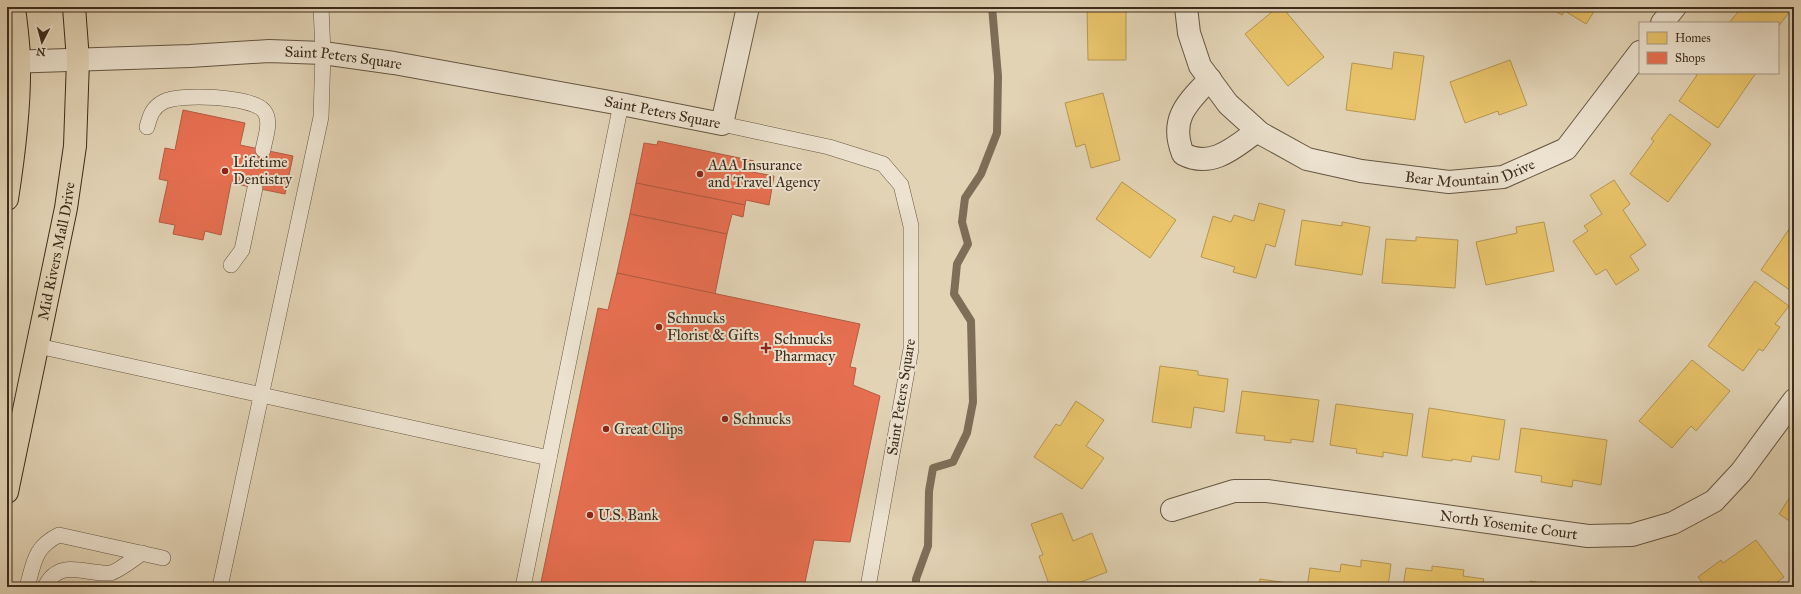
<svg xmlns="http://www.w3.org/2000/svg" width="1801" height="594" viewBox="0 0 1801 594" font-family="'IM FELL Great Primer',serif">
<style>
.homes{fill:#e9c46a;stroke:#b59652}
.shops{fill:#e76f51;stroke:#b45b41}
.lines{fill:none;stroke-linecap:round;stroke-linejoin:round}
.stream{stroke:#7e6e58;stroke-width:8}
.lane-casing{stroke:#665642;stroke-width:16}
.street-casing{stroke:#665642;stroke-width:24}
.primary-casing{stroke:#3d2c1b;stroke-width:24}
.lane{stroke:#ece2cf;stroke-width:15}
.street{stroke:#ece2cf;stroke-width:22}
.primary{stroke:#e2d3b5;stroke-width:22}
.poi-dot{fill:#8f2418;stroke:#ece2cf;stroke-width:1.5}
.labels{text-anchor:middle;stroke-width:4;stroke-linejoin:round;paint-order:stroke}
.street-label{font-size:15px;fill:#3d2c1b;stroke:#ece2cf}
.poi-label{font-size:15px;fill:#3d2c1b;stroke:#ece2cf;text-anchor:start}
</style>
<rect width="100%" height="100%" fill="#e2d3b5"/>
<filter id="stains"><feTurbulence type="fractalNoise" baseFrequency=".005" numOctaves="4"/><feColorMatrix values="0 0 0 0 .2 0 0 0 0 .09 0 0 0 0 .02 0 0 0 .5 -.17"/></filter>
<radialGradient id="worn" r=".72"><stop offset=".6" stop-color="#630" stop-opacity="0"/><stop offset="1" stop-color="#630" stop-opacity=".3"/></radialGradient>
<g class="homes">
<polygon points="1087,7 1126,7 1126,60 1088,60"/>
<polygon points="1278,7 1282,7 1324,57 1288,86 1245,34"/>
<polygon points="1548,7 1597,7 1586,24 1565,11 1562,15"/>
<polygon points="1742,7 1793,7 1778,27 1778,23 1729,23"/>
<polygon points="1394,52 1424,56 1415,120 1346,110 1352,63 1392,69"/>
<polygon points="1510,60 1527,105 1499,115 1498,111 1465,123 1450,82"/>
<polygon points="1694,73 1756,73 1718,128 1679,101 1697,75"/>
<polygon points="1103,93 1120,160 1091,168 1085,144 1076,147 1065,103"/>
<polygon points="1670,114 1711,144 1668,202 1630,174 1654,141 1651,139"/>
<polygon points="1614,180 1630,204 1623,210 1646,245 1630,256 1639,270 1616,285 1606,269 1596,275 1573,241 1588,231 1584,226 1602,214 1590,195"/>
<polygon points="1122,182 1176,220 1150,258 1096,219"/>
<polygon points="1259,203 1285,210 1275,247 1266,244 1256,278 1233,272 1235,267 1201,257 1213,216 1231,222 1234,215 1254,221"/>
<polygon points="1302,220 1342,226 1342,222 1370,227 1362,275 1295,265"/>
<polygon points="1544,222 1554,271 1486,285 1476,242 1517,233 1516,227"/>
<polygon points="1794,222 1794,293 1761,270"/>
<polygon points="1416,237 1458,240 1455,288 1382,283 1386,239 1416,241"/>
<polygon points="1755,281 1789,306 1775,324 1780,327 1763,351 1759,349 1743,371 1708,346"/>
<polygon points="1692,360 1730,391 1696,431 1691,426 1672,448 1639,421"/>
<polygon points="1160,366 1198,371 1198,375 1228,379 1224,412 1194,407 1191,428 1152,422"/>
<polygon points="1242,391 1319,400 1313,442 1291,439 1291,443 1264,440 1265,436 1236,433"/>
<polygon points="1076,401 1104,420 1086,446 1104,458 1082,489 1034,457 1056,424 1060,426"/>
<polygon points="1336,404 1413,414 1407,456 1383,452 1383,457 1356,453 1357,449 1330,445"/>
<polygon points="1429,408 1505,420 1499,460 1472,456 1471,462 1452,459 1452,461 1422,457"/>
<polygon points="1521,428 1607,440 1601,485 1573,480 1572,487 1541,482 1542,476 1515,472"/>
<polygon points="1794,491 1794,524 1779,514"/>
<polygon points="1062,513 1073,541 1092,533 1107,572 1068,587 1050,587 1039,556 1043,555 1031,524"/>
<polygon points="1756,540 1784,577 1770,587 1706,587 1698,577 1721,560 1723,563"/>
<polygon points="1361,560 1391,564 1388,587 1307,587 1310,568 1340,572 1341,564 1361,567"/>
<polygon points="1432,566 1464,570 1463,576 1484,579 1482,587 1403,587 1406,568 1432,571"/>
<polygon points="1260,579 1294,584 1293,587 1236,587 1236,582 1259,585"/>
<polygon points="1530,581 1568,587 1529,587"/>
</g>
<g class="shops">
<polygon points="183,110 245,123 240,145 293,156 285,194 231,183 221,235 205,231 203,240 173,234 175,225 159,222 168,181 159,179 162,163 165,148 175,150"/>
<polygon points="658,141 754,161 752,172 774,176 769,205 746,200 745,205 636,183 644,143 657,145"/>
<polygon points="636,183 745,205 743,217 732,214 727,234 630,214"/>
<polygon points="630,214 727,234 715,294 617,273"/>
<polygon points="617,273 860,324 850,367 856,368 853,385 880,396 850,542 814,540 804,587 540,587 598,308 608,310"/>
</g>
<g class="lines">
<polyline class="stream" points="916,587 916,579 928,546 929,491 933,468 953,462 967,433 973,402 971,321 954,294 957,264 968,244 962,222 965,198 981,174 997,133 998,76 992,7"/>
<g class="lane-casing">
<g id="lane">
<polyline points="722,124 829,147 883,164 901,185 911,226 911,349 868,587"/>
<path d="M147,127c3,-11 5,-19 16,-25 16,-9 89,-6 101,9 8,10 1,27 -1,39"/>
<polyline points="231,265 242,250 255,188"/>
<polyline points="38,346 549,458"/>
<path d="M27,587c7,-24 7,-40 32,-52l104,23"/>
<path d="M45,587c14,-30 41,-12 65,-14 7,-1 25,-15 32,-20"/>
<polyline points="220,587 321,117 323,53 321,7"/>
<polyline points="523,587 621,104"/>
</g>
</g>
<g class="street-casing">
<g id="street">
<path id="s1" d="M1186,7l3,26 11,33 28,38 32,29 47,26 54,12 88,11 54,-5 63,-28 74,-97"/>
<polyline points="1662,23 1675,7"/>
<path id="s2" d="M7,62l183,-6 79,-5 54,2 71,10 227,41 101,20 26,-117"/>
<path d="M1210,79c-23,24 -41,40 -27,75 29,15 52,-7 74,-23"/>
<path id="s3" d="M1172,510l62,-19h33l321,45 44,-1 41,-12 41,-22 27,-29 53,-72"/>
</g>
</g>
<g class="primary-casing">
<g id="primary">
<path d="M7,199c7,-45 13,-91 12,-137 0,-18 -3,-37 -5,-55"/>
<path id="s4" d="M7,492l59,-284 9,-62 3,-86 -4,-53"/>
</g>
</g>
<use href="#lane" class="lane"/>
<use href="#street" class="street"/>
<use href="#primary" class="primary"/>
</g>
<g class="poi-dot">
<circle cx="225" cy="171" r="4"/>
<circle cx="700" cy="174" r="4"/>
<circle cx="659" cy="327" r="4"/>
<path d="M764 342h4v4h4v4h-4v4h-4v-4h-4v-4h4z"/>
<circle cx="725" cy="419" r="4"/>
<circle cx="606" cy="429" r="4"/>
<circle cx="590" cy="515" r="4"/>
</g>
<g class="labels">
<g class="street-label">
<text dy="5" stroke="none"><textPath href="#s2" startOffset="337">Saint Peters Square</textPath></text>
<text dy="5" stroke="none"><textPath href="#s2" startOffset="661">Saint Peters Square</textPath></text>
<text dy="5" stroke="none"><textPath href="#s1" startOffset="371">Bear Mountain Drive</textPath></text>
<text dy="5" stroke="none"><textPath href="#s4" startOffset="246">Mid Rivers Mall Drive</textPath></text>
<text transform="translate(901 397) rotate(-81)" y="5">Saint Peters Square</text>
<text dy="5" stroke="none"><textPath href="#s3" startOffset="342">North Yosemite Court</textPath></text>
</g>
<g class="poi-label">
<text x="233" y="167">Lifetime<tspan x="233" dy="17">Dentistry</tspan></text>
<text x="708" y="170">AAA Insurance<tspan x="708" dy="17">and Travel Agency</tspan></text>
<text x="667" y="323">Schnucks<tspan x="667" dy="17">Florist &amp; Gifts</tspan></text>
<text x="774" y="344">Schnucks<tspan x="774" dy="17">Pharmacy</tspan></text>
<text x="733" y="424">Schnucks</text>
<text x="614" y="434">Great Clips</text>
<text x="598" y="520">U.S. Bank</text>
</g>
</g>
<rect width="1801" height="594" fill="none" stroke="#e2d3b5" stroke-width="24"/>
<rect x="8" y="8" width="1785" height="578" fill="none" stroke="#3d2c1b" stroke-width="2"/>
<rect x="12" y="12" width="1777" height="570" fill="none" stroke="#3d2c1b"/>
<rect x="1639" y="22" width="140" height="52" fill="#ece2cf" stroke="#a69987"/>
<rect x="1647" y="32" width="20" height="12" fill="#e9c46a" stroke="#a69987"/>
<text x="1675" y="42" font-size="12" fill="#3d2c1b">Homes</text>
<rect x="1647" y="52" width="20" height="12" fill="#e76f51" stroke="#a69987"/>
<text x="1675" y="62" font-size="12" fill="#3d2c1b">Shops</text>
<g transform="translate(42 42) rotate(186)" stroke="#ece2cf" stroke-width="3" paint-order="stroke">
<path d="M0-3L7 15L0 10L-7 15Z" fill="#3d2c1b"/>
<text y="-6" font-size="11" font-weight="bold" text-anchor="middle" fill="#3d2c1b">N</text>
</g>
<rect width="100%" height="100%" filter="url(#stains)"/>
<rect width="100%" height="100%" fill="url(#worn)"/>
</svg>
